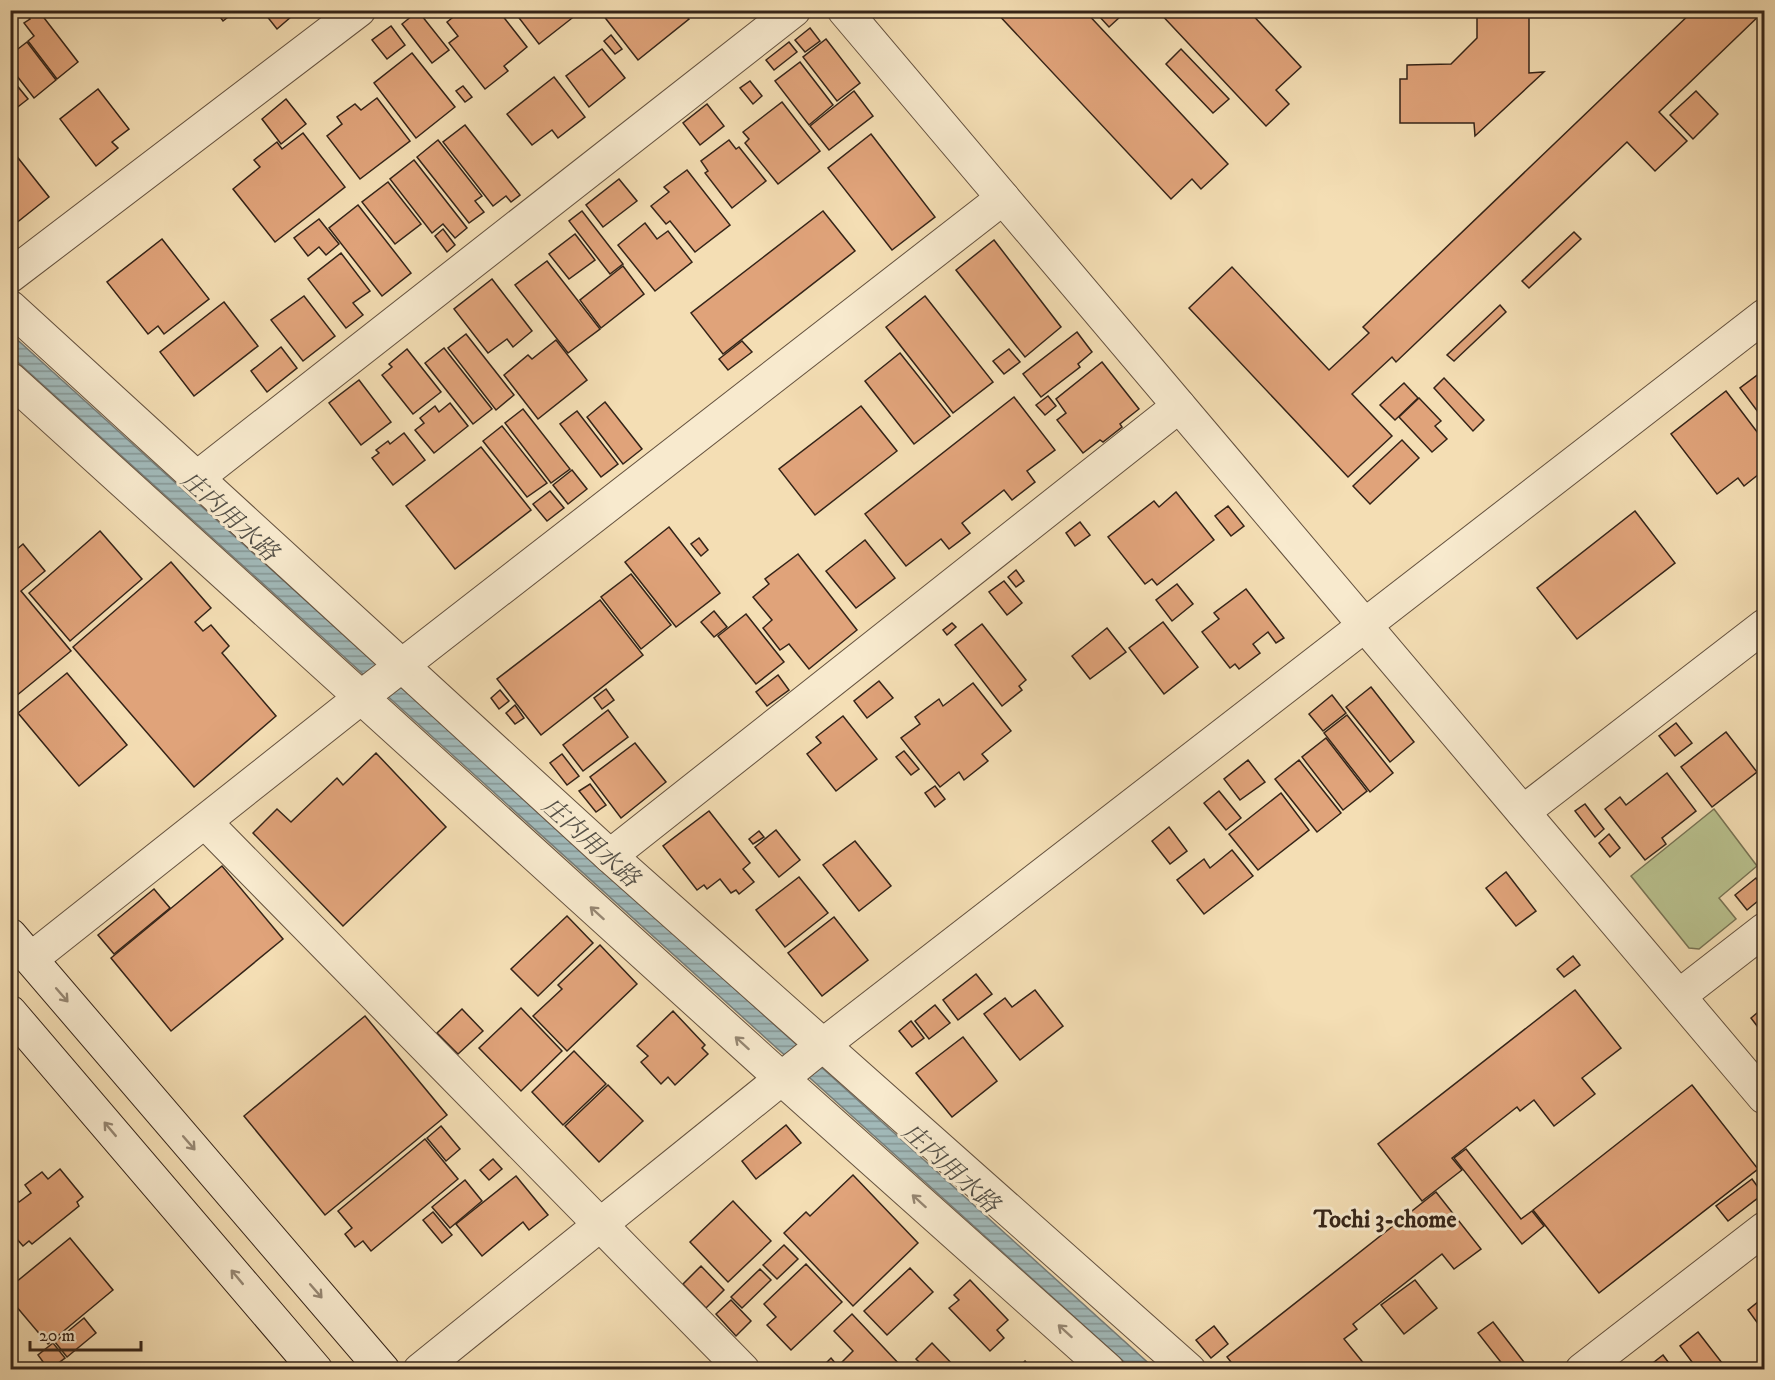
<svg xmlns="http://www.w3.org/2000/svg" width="1775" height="1380" viewBox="0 0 1775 1380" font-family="'IM FELL DW Pica','Noto Serif JP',serif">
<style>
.green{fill:#b9c28f;stroke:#777354;stroke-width:1.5}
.water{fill:url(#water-rules);stroke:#767d79;stroke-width:1.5}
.building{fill:#e0a37a;stroke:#352418;stroke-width:1.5}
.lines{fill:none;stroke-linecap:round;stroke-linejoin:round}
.street-casing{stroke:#65523f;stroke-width:35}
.secondary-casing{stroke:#352418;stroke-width:35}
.street{stroke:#f8eace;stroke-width:33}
.secondary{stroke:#f8eace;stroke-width:33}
.oneway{stroke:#968773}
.labels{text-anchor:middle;stroke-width:6;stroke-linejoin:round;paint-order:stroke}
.water-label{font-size:24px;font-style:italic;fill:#555148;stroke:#f8eace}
.neighbourhood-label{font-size:24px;font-weight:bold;fill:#352418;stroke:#f8eace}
</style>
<defs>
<pattern id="water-rules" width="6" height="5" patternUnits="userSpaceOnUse" patternTransform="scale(1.5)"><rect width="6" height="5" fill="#a1b9b9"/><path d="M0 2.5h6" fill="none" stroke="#849695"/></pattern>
</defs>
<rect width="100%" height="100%" fill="#f4deb4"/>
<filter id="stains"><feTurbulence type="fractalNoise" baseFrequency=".00333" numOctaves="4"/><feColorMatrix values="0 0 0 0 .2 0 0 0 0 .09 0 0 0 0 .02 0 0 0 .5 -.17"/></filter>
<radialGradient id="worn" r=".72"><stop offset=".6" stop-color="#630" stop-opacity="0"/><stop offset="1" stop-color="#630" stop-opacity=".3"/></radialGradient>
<polygon class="green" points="1714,809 1757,866 1719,898 1736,919 1699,949 1689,948 1631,876"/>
<polygon class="water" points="11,334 1155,1369 1132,1369 11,356"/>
<g class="building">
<polygon points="24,10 38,10 78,62 57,79 28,41 34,36 24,23 30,19"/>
<polygon points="215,10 237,10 223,21"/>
<polygon points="262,10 299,10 277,29"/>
<polygon points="462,10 472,10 475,15 481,10 498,10 527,47 504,66 508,71 485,89 449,43 458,36 447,22"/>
<polygon points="513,10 572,10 576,15 539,44"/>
<polygon points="609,10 683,10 689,19 638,60 603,15"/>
<polygon points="994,10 1084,10 1228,164 1201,189 1192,179 1171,199"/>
<polygon points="1102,10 1115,10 1121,16 1109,27 1098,15"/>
<polygon points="1157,10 1248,10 1301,67 1276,90 1289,104 1266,126"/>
<polygon points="1477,10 1529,10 1529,73 1544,72 1475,136 1474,123 1400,123 1400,79 1407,79 1407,65 1451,64 1477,38"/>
<polygon points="1694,10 1764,11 1659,112 1687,141 1655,171 1627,142 1396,362 1392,357 1352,394 1392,436 1348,477 1189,308 1232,267 1329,370 1369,333 1363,327"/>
<polygon points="418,11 449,50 432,63 402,24"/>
<polygon points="391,26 405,45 387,59 372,40"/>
<polygon points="810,28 820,41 805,52 795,40"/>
<polygon points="611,35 622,49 615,54 604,41"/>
<polygon points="826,39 860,83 837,101 803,57"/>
<polygon points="27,42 56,80 34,98 10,67 10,55"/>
<polygon points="789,42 797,52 774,70 766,60"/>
<polygon points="602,49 625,78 589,107 566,76"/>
<polygon points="1181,49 1229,99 1213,113 1166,64"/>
<polygon points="412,53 455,107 416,138 374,83"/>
<polygon points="800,62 833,105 809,125 775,81"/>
<polygon points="10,77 28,99 10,113"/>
<polygon points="554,77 585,117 558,138 552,130 532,145 507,114"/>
<polygon points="750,81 762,96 753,104 740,88"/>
<polygon points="463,86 472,97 465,102 456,91"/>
<polygon points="98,89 129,129 112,142 118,148 96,166 60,119"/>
<polygon points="854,91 873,116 829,150 810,126"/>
<polygon points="1696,91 1718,114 1693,139 1670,115"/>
<polygon points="377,98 410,141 360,179 327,136 342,124 337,117 355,104 361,110"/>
<polygon points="286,99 306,124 281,144 262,119"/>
<polygon points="782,102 820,151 778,184 745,143 749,139 743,132"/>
<polygon points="707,104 724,126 700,145 683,123"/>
<polygon points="465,125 520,195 511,202 506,196 493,206 443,142"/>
<polygon points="303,133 345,187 275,242 233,189 260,167 254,160 277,142 282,149"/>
<polygon points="871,134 935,217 892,250 828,168"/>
<polygon points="438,140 482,196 475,201 484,212 469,223 417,157"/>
<polygon points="729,140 736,149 739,147 766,181 732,208 705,173 708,171 701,161"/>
<polygon points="15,154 49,197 10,228 10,155 11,156"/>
<polygon points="414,160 467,228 455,238 443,224 432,233 390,179"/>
<polygon points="687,170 730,225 695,252 670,221 666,224 651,206 669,192 664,187"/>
<polygon points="619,179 637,201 603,227 586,205"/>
<polygon points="388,182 421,224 395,244 362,202"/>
<polygon points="358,205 411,273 382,296 329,228"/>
<polygon points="582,211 623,264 610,274 569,221"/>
<polygon points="823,211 855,251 723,354 691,313"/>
<polygon points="319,219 339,244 326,255 319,247 308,256 294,238"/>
<polygon points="645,223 657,239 668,231 692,262 655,291 618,245"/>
<polygon points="443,229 455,245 447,252 435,236"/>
<polygon points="1574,232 1581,239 1529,288 1522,281"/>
<polygon points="575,234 595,260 569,279 549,254"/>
<polygon points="162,239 209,299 164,334 158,326 148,334 107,282"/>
<polygon points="994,240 1061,327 1025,357 956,270"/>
<polygon points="341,253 370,291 353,303 363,315 346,328 308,279"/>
<polygon points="547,261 600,329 568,353 515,285"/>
<polygon points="623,266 644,294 601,328 580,300"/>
<polygon points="492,279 532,331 513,347 507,339 488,353 454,309"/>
<polygon points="304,296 335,336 303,361 271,320"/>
<polygon points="925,296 993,382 953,413 886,327"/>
<polygon points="224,302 258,346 194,396 160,352"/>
<polygon points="1500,305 1506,312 1454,361 1447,355"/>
<polygon points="1077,332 1092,352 1078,364 1080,367 1041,397 1023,374"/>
<polygon points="466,334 514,395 496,410 448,348"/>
<polygon points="556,340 587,380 538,419 504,375 528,355 532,359"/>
<polygon points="742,341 752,352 728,370 719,359"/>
<polygon points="281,347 297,368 267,392 251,371"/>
<polygon points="444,348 492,409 473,424 425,363"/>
<polygon points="407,349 441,392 413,414 382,375 392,367 389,364"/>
<polygon points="1009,349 1020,362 1004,374 993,361"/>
<polygon points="900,353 950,416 914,444 865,381"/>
<polygon points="1102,362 1139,409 1120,424 1122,427 1103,442 1100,440 1083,453 1057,420 1066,413 1056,399"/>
<polygon points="1764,370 1764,420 1740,388"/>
<polygon points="1444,378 1484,420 1473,431 1434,388"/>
<polygon points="359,380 391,422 361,445 329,403"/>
<polygon points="1404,383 1418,398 1395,420 1380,405"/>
<polygon points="1726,391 1764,441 1764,449 1759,453 1764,460 1764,470 1744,486 1738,478 1717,494 1671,434"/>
<polygon points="1048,396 1056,406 1045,415 1036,405"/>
<polygon points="1014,397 1055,450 1027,471 1035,482 1012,500 1004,490 962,523 970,533 949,549 941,539 906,566 865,514"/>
<polygon points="1419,398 1441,421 1435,426 1447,439 1432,452 1399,417"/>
<polygon points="605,402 642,449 623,464 587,417"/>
<polygon points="450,403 468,426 434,453 415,430 424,423 420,418 435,406 439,412"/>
<polygon points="861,406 897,451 815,515 779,469"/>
<polygon points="523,409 570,469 551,483 505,423"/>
<polygon points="577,411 618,464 601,477 560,424"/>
<polygon points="502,426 547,483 527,497 483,441"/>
<polygon points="404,433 425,460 393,485 372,458 379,453 376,450 388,441 390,444"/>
<polygon points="1402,440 1419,458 1370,504 1353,486"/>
<polygon points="481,447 531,510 455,569 406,506"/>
<polygon points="572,470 587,489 568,504 553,485"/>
<polygon points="550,491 564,508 547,521 533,504"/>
<polygon points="1176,492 1214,540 1157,585 1152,579 1145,584 1108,537 1154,501 1159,507"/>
<polygon points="1228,506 1244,526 1231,536 1215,516"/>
<polygon points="1635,511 1675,563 1577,639 1537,588"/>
<polygon points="1080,522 1090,535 1075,546 1066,533"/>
<polygon points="669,527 720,593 676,627 625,562"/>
<polygon points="100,531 142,579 70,641 29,593"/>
<polygon points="699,538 708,550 701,556 691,544"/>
<polygon points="865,540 895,578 856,608 826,571"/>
<polygon points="23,544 45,571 21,591 71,651 10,701 10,555"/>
<polygon points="798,554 857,630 809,669 789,644 780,650 763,628 772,620 753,597 769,584 765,579"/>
<polygon points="171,562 211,608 195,622 203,631 211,625 229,646 222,653 276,716 194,787 73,647"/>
<polygon points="1016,570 1024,581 1016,587 1008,577"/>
<polygon points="631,574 671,625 641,649 601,597"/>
<polygon points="1004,581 1022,603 1007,615 989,592"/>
<polygon points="1177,584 1193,604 1172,621 1156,600"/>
<polygon points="1246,589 1284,638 1276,643 1268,632 1253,644 1260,653 1239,669 1235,664 1230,668 1202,632 1219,619 1214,613"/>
<polygon points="600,600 643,655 541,735 497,679"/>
<polygon points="714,611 727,627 714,637 701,622"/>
<polygon points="746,614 784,662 756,684 718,636"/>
<polygon points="1163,622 1198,667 1164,694 1129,648"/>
<polygon points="952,623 956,627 947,635 943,630"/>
<polygon points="982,624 1026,680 1019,686 1022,690 1002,706 955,645"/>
<polygon points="1107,628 1126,652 1090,679 1072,656"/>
<polygon points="67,673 127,745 79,786 18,713"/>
<polygon points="778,675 789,690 767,706 756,692"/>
<polygon points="879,681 893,698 867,718 854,701"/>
<polygon points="973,683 1011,731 982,754 988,761 964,780 959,772 940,787 901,738 920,724 915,717 939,699 943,706"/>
<polygon points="1371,687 1414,742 1390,762 1346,707"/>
<polygon points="606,689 614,700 602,709 594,698"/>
<polygon points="500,690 509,701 499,709 491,698"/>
<polygon points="1332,695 1346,713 1323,731 1309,714"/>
<polygon points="515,705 524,718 515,724 506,713"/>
<polygon points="608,710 628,737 583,771 563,745"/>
<polygon points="1347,715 1393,773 1370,792 1324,733"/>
<polygon points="843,716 877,759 836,791 807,754 821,743 816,737"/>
<polygon points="1676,723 1692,743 1675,756 1659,736"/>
<polygon points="1726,732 1757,772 1712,807 1681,767"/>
<polygon points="1326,738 1367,791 1343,810 1302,757"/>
<polygon points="635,743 666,782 621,818 590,777"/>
<polygon points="904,751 919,769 911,775 896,757"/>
<polygon points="376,753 446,827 343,926 253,833 277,809 291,822 337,778 343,785"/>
<polygon points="562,754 579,776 567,785 550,763"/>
<polygon points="1248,760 1265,782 1240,800 1224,779"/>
<polygon points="1299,760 1341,813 1317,832 1275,779"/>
<polygon points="1667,773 1696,811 1662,838 1666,844 1645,860 1605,809 1620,797 1626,805"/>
<polygon points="590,784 606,805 596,812 579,791"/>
<polygon points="935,786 945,799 935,807 925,793"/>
<polygon points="1219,791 1241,818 1226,830 1204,803"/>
<polygon points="1281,793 1309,830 1258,870 1229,834"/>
<polygon points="1585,804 1604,829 1595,837 1575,811"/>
<polygon points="709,811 750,863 743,869 754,882 739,894 736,890 731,893 720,879 707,889 704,885 697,890 663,846"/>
<polygon points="1169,827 1187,851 1170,864 1152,841"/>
<polygon points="776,830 800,860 779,877 755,847"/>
<polygon points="759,831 764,837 753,844 749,839"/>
<polygon points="1609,834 1620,848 1610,857 1599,843"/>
<polygon points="855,841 891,886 859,911 823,865"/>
<polygon points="1232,850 1253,876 1204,914 1177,880 1204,859 1210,868"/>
<polygon points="222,866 283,939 171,1031 111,958"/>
<polygon points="1506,872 1536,911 1516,926 1486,888"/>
<polygon points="799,877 828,913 785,947 756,910"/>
<polygon points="1756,878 1764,890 1764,896 1747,910 1735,895"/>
<polygon points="154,889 170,908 114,954 98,935"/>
<polygon points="567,916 593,943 538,996 511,969"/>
<polygon points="834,917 868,960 822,996 788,953"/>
<polygon points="600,945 637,984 567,1051 533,1016 562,989 558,985"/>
<polygon points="1573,956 1580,965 1564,977 1557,969"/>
<polygon points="976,974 992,994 958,1020 943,1000"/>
<polygon points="1035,990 1063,1026 1020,1060 984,1014 1005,998 1012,1007"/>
<polygon points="1575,990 1621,1048 1582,1078 1595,1094 1554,1126 1534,1100 1520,1111 1517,1107 1452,1158 1462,1170 1422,1201 1378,1144"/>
<polygon points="935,1005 950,1023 929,1039 915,1021"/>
<polygon points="1764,1007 1764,1035 1751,1018"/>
<polygon points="521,1008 562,1051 521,1091 479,1048"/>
<polygon points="462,1009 483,1031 458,1054 437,1033"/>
<polygon points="673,1011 705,1045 702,1048 708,1054 675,1085 668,1077 661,1084 641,1062 648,1056 637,1046"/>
<polygon points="365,1016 447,1115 325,1215 244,1116"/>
<polygon points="911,1021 924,1038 912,1047 899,1031"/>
<polygon points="963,1037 997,1081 952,1117 916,1073"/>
<polygon points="574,1051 606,1084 563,1125 532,1092"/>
<polygon points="608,1085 643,1121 599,1162 565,1126"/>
<polygon points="1692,1085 1758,1169 1599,1293 1533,1210"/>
<polygon points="786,1125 801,1143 756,1179 742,1161"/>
<polygon points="441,1126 460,1149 446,1161 427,1138"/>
<polygon points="425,1139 458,1179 371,1251 363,1241 355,1247 345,1234 352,1228 338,1211"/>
<polygon points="1466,1149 1521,1219 1532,1211 1544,1226 1522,1244 1454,1158"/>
<polygon points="493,1159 502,1169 489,1180 480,1170"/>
<polygon points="60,1169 83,1197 77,1202 79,1206 32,1244 29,1241 23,1246 10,1231 10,1202 15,1198 19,1202 31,1193 25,1185 42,1172 48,1179"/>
<polygon points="853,1175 918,1243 853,1306 784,1233 806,1212 810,1216"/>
<polygon points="516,1176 548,1215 529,1230 523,1222 482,1256 456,1224"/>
<polygon points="1752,1179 1763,1194 1728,1221 1716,1206"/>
<polygon points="465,1180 482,1201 450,1228 432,1207"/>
<polygon points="1436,1192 1481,1249 1454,1269 1442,1254 1353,1324 1357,1329 1344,1339 1365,1365 1359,1370 1237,1370 1227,1357"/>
<polygon points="733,1201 771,1241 728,1282 690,1242"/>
<polygon points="433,1212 452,1235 442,1243 423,1220"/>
<polygon points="70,1238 113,1290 48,1344 10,1299 10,1287"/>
<polygon points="784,1245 798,1259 777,1279 763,1265"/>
<polygon points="806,1264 842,1302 791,1350 767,1325 776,1317 764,1304"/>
<polygon points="701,1266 724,1290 706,1308 683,1284"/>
<polygon points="910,1268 933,1292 887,1335 864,1311"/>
<polygon points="760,1269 771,1280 742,1308 731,1297"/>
<polygon points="970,1280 1008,1320 997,1330 1004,1338 990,1351 949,1308 959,1300 954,1295"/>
<polygon points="1415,1280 1437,1308 1404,1334 1381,1305"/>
<polygon points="1764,1297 1764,1332 1748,1310"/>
<polygon points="731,1300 751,1321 736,1336 716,1314"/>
<polygon points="852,1314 901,1366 897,1370 848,1370 842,1362 853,1351 834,1331"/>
<polygon points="84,1318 96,1333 67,1357 55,1342"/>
<polygon points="1493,1322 1527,1366 1522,1370 1507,1370 1478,1333"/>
<polygon points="1214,1326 1228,1344 1211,1358 1196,1340"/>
<polygon points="1698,1332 1726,1368 1725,1370 1698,1370 1680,1346"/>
<polygon points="53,1343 65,1358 49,1370 38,1355"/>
<polygon points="932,1343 958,1370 918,1370 922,1365 916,1359"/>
<polygon points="1663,1355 1674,1370 1644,1370"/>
<polygon points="831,1358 841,1370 819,1370"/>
<polygon points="1025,1361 1033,1370 1016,1370"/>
</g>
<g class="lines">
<g class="street-casing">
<g id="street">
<polyline points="844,10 1764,1097"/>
<polyline points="10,276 359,10"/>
<polyline points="10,307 610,856 1189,1370"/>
<polyline points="10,379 781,1078 1108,1370"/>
<polyline points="198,477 794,10"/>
<polyline points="1523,812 1764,626"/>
<polyline points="205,822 743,1370"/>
<polyline points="610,856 1179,406"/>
<polyline points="31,959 373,688 1003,198"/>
<polyline points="1679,996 1764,930"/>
<polyline points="420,1370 823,1045 1764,316"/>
<polyline points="1582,1370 1764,1229"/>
</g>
</g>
<g class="secondary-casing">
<g id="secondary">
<polyline points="10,935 383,1370"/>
<polyline points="10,1012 316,1370"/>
</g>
</g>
<use href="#street" class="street"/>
<use href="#secondary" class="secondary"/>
</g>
<defs><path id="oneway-shaft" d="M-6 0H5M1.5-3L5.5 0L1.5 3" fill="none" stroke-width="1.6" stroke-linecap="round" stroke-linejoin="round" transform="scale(1.5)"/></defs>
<g class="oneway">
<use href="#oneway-shaft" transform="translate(597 913) rotate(-138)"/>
<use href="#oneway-shaft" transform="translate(62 995) rotate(49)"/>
<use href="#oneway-shaft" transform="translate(742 1043) rotate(-138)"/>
<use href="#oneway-shaft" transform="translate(110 1129) rotate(-130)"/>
<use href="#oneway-shaft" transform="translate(189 1143) rotate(49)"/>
<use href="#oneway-shaft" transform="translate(919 1201) rotate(-138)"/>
<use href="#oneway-shaft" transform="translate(237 1277) rotate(-130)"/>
<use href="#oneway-shaft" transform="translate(316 1291) rotate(49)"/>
<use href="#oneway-shaft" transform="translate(1065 1331) rotate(-138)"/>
</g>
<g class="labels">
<g class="water-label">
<text transform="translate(230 516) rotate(42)" y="8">庄内用水路</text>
<text transform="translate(591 842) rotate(42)" y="8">庄内用水路</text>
<text transform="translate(951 1168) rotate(42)" y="8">庄内用水路</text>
</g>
<g class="neighbourhood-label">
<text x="1385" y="1227">Tochi 3-chome</text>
</g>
</g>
<rect width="1775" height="1380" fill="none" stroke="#f4deb4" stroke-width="36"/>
<rect x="12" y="12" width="1751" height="1356" fill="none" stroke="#352418" stroke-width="3"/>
<rect x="18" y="18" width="1739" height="1344" fill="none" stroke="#352418" stroke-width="1.5"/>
<path d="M30 1341v9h111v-9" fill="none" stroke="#352418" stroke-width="3"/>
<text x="39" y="1341" font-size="18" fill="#352418" stroke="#f8eace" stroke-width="4.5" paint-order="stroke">20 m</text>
<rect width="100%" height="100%" filter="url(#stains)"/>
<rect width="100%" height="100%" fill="url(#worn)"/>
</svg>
